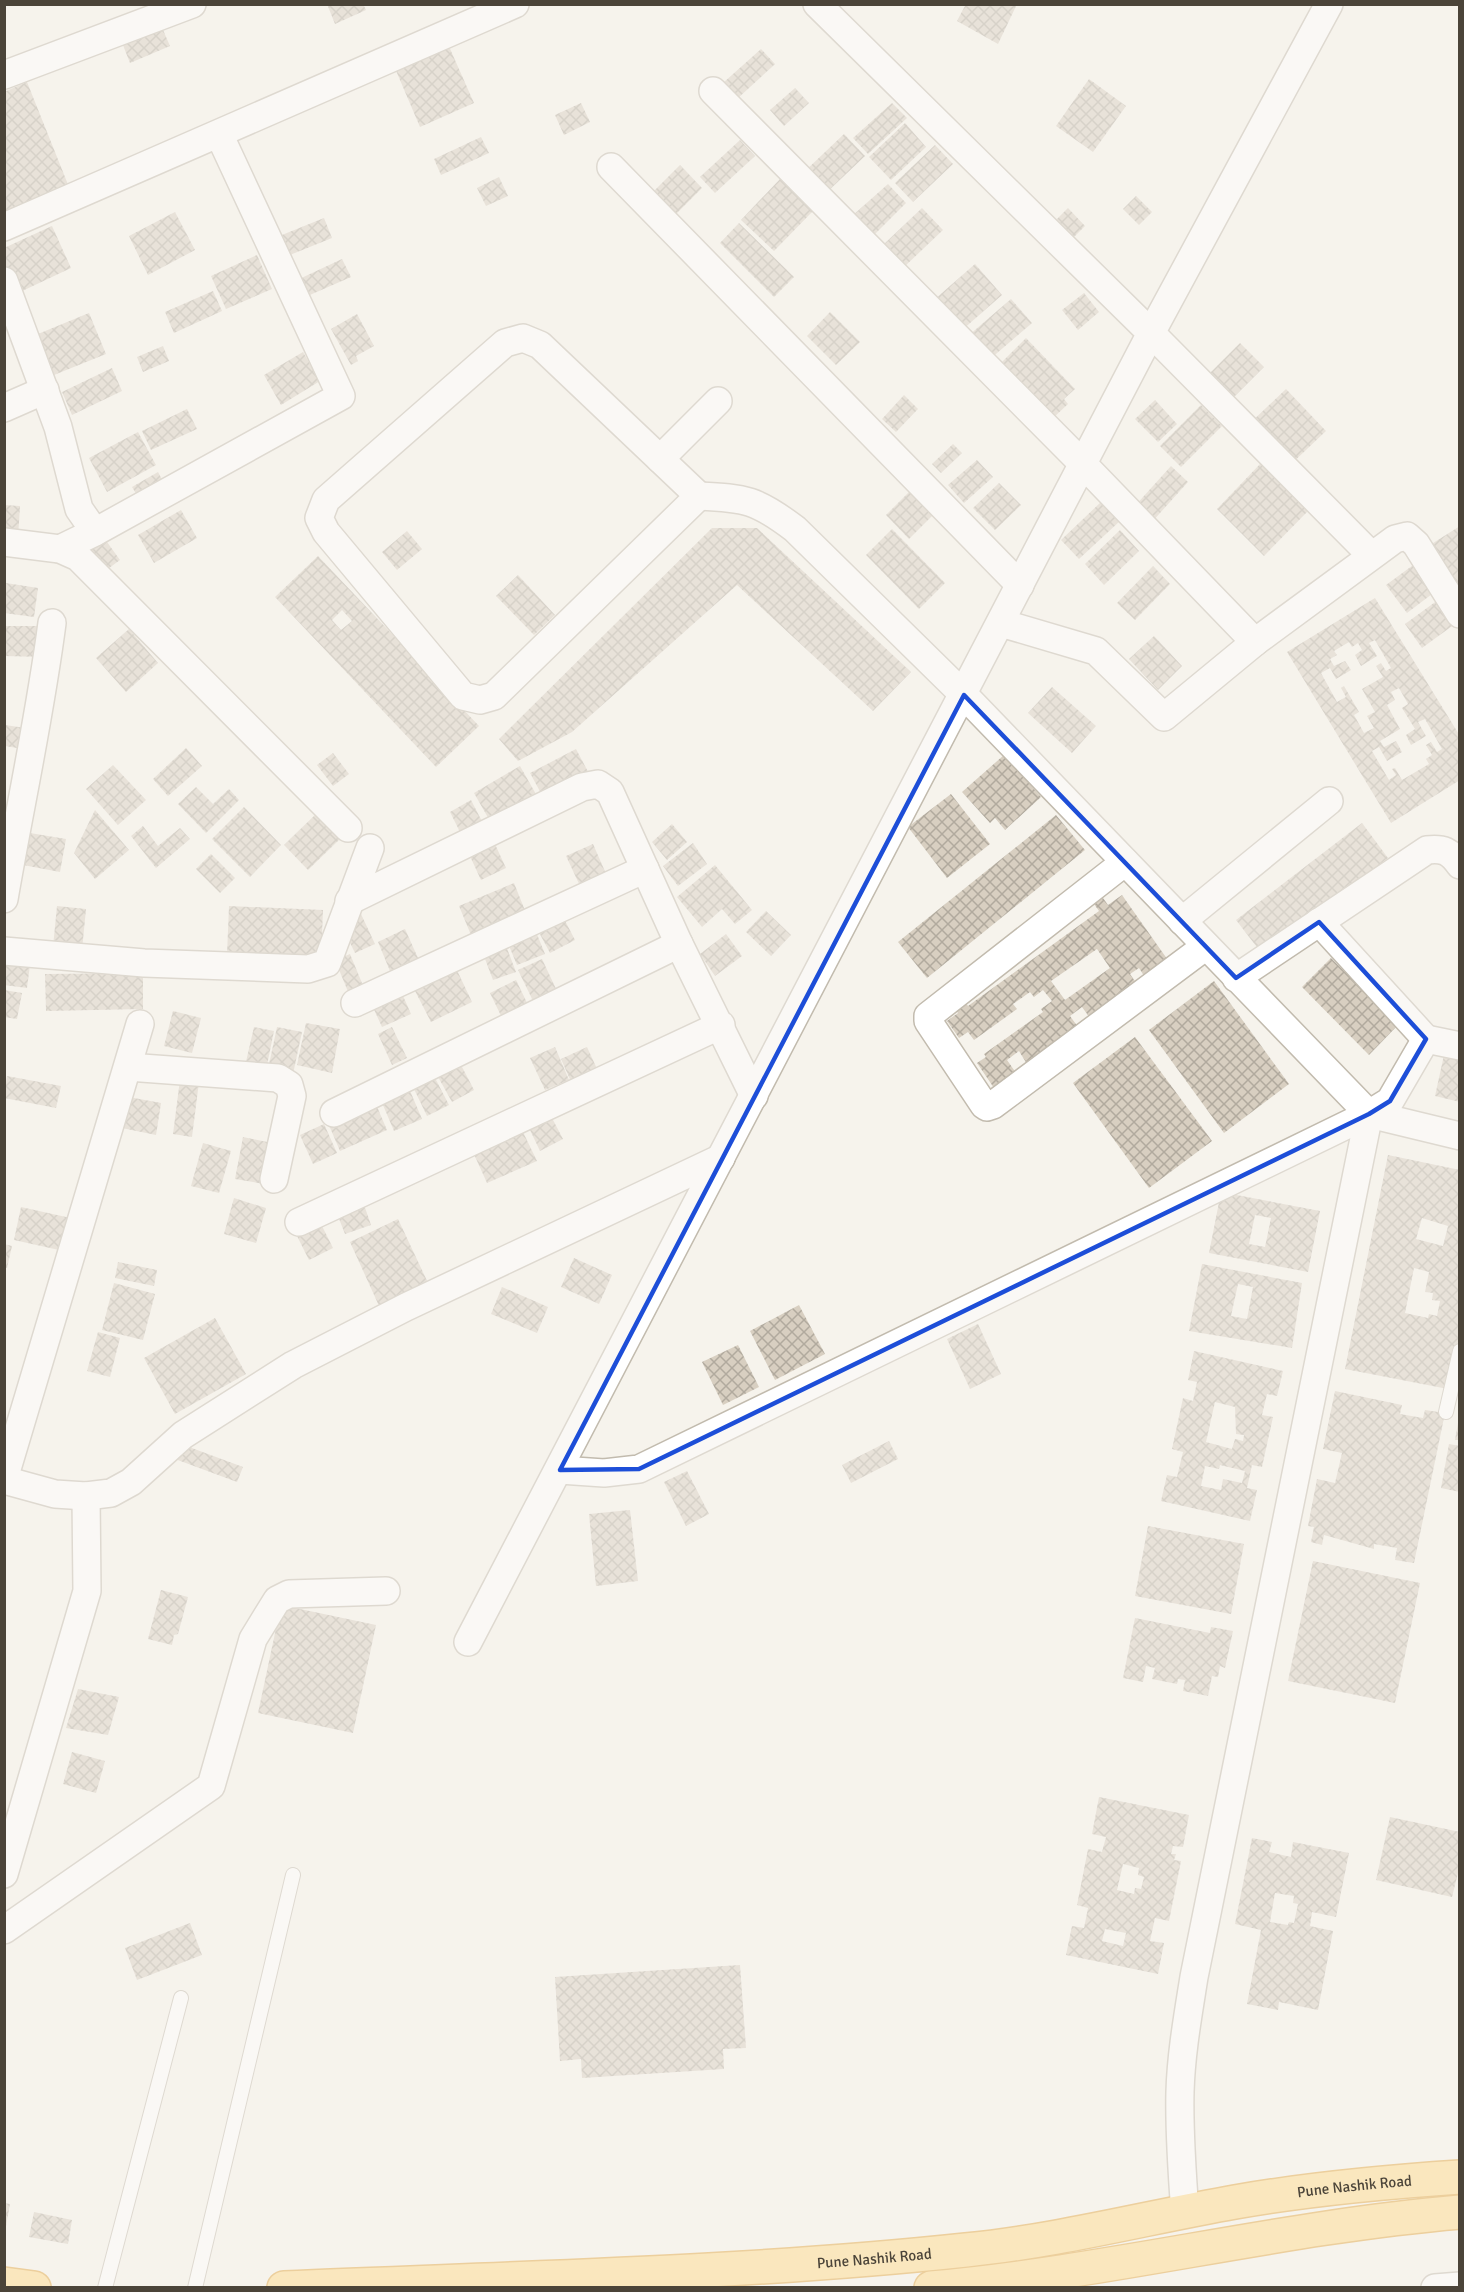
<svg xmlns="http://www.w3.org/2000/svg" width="1464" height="2292" viewBox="0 0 1464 2292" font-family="Signika,sans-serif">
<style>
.building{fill:url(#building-cross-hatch);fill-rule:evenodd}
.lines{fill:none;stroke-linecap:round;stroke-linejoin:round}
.service-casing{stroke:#c2bbae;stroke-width:16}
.minor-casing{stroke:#c2bbae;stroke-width:30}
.trunk-casing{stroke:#e0a43c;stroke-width:36}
.service{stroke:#fff;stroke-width:14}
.minor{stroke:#fff;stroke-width:27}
.trunk{stroke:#ffd985;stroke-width:33}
.marked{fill:none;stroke:#1d4ed8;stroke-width:4.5;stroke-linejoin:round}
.labels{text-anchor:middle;stroke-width:5;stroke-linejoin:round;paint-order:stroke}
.street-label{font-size:15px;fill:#4b4439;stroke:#fff}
</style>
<defs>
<pattern id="building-cross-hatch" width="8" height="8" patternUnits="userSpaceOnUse" patternTransform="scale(1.5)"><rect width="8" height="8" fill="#d8cfc1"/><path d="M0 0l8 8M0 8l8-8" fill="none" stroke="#b1aa9e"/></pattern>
</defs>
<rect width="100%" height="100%" fill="#f6f3ec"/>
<g class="building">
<polygon points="327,4 363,4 366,10 335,24"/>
<polygon points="966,4 1017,4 998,44 957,21"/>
<polygon points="160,23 170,46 130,63 121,40"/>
<polygon points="447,42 474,103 420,127 394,66"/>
<polygon points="761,49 775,64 737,99 723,83"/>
<polygon points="1089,79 1126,106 1093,152 1056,126"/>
<polygon points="27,82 69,187 4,214 4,92"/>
<polygon points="795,88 809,103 784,126 770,110"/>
<polygon points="581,103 590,122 564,135 555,115"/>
<polygon points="892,103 907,118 868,154 853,138"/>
<polygon points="905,123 926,147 891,180 869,157"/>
<polygon points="844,134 865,156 824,195 803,173"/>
<polygon points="481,137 489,153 441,175 434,159"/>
<polygon points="740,140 755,156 715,193 700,177"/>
<polygon points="935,145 953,164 913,202 895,183"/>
<polygon points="680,165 702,188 676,214 654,191"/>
<polygon points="499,177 508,196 486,206 477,188"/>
<polygon points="780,179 813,211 774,251 741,220"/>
<polygon points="888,184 906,203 873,236 852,216"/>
<polygon points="1136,196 1152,212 1139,225 1123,209"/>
<polygon points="922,208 943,230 903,268 882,246"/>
<polygon points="1068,208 1085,226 1065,246 1048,228"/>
<polygon points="175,212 195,250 148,275 129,236"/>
<polygon points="324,218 332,238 280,259 272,239"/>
<polygon points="739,223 794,277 774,297 720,243"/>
<polygon points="52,226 71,268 18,293 4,262 4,248"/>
<polygon points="257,255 272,289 226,309 211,276"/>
<polygon points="342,259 351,277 303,298 295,281"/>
<polygon points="975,264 1002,295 961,331 934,300"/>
<polygon points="213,291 222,311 174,333 165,312"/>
<polygon points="1084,293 1099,312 1078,330 1062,310"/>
<polygon points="1011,299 1032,323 989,360 968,336"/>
<polygon points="830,312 860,342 836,365 807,336"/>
<polygon points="89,313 106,354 54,375 38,334"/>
<polygon points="357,314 374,346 356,356 358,361 351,365 331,329"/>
<polygon points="1026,338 1075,389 1064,399 1068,404 1052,419 999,365"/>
<polygon points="1240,343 1264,367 1227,404 1203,380"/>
<polygon points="163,346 169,361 143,372 137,357"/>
<polygon points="303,352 320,381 281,405 264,375"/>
<polygon points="112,368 122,391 72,415 62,392"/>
<polygon points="1286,389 1326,431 1287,468 1247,426"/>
<polygon points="904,395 918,409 896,432 882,419"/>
<polygon points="1155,400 1177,424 1158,442 1135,419"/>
<polygon points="1201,405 1222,426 1181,467 1160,446"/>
<polygon points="187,409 197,429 151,450 142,431"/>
<polygon points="138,432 156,465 107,492 89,458"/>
<polygon points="953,444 962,453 941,473 932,464"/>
<polygon points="977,460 993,477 964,503 948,485"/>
<polygon points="1261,463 1309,510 1264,556 1217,509"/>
<polygon points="1171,466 1188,482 1151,523 1134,507"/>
<polygon points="158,472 165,485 140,500 132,487"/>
<polygon points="999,483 1021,505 995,530 973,508"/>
<polygon points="912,489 936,512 909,539 886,515"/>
<polygon points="1101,502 1120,521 1079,559 1061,540"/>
<polygon points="4,505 20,506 18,538 4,538"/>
<polygon points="181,510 197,538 154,563 138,535"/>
<polygon points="1460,526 1460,590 1430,545"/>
<polygon points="712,528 757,528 911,672 873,711 737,585 572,732 518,761 499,739"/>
<polygon points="892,529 945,583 919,609 866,555"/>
<polygon points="1120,530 1139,551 1104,585 1085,564"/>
<polygon points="407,531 422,549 397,570 382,552"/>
<polygon points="102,535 120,560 101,574 83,549"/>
<path d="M318,556l161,170 -43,41 -161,-170zM342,610l10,11 -11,9 -9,-10z"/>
<polygon points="1420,560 1440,588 1407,613 1386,585"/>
<polygon points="1153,566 1170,584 1135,620 1117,603"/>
<polygon points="518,575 555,615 534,635 496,596"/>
<polygon points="6,583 38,588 34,617 4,613"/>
<polygon points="1442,597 1459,621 1422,648 1405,624"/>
<path d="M1375,598l85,138v44l-69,43 -104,-171zM1375,640l16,28 -5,3 -5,-8 -5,3 7,11 -21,12 13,23 -8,4 7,12 -10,5 -10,-18 5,-3 -15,-26 -3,2 5,9 -9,5 -16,-29 9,-5 6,11 15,-9 -6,-9 -11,5 -4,-7 7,-4 -3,-4 15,-9 3,5 6,-4 4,7 -7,5 6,11 16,-10 -8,-13zM1399,688l9,16 -6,4 13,21 -9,6 5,10 15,-9 -8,-14 7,-3 17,30 -5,3 -6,-10 -5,3 6,10 -6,4 3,5 -27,16 -7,-12 -3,1 4,6 -7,5 -17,-29 7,-4 8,14 15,-9 -6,-11 -12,6 -4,-6 20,-12 -13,-24 8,-5 -4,-8z"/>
<polygon points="4,626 44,626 43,657 4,656"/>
<polygon points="129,629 158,663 126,692 96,658"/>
<polygon points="1154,636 1182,666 1158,690 1129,659"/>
<polygon points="1052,687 1096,726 1072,753 1028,713"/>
<polygon points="5,725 32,729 29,750 5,746"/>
<polygon points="186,748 202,766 168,796 153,779"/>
<polygon points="576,749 594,783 549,808 530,773"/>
<polygon points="333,753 349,774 333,786 317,765"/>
<polygon points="1004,755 1041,797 1005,830 995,818 990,823 962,792"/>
<polygon points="113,765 146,800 118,825 86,789"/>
<polygon points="520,766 545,810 499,837 474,793"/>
<polygon points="196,787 213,804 229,789 239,800 206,833 178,804"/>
<polygon points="951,794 990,844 947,878 908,827"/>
<polygon points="471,800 489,835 467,846 450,812"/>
<polygon points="244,807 281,845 250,877 212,839"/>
<polygon points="95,810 129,850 95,879 74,853"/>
<polygon points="316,814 340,839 308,870 284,845"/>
<polygon points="1056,815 1085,850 927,978 898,942"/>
<polygon points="1362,823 1388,858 1263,955 1236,920"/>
<polygon points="672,824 687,842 667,860 652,842"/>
<polygon points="143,826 158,846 180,828 190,839 156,868 131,836"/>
<polygon points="30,833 66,839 60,872 23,865"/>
<polygon points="494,842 506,868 481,880 469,854"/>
<polygon points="693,843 707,864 678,886 663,866"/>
<polygon points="593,844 607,876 581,888 566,856"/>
<polygon points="211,854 235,878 220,893 196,869"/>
<polygon points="715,865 752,910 735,924 722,909 702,927 677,897"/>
<polygon points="514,883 526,913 471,935 459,906"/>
<path d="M1122,895l48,68 -19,23 -12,-18 -9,6 7,10 -47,34 -8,-11 -12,9 8,11 -51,37 -8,-13 -12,9 14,20 -27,8 -17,-25 9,-6 -2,-3 59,-42 -2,-3 11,-8 -9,-11 -9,7 -4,-5 -17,12 4,5 -43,31 -6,-8 -9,6 -12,-17 11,-8 -5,-7 10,-7 5,7 131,-95 -5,-7 9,-6 5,7zM1097,949l13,19 -45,32 -14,-19z"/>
<polygon points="57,906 86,909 82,950 53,947"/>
<polygon points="229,906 323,910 321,959 227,955"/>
<polygon points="560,911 575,940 550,953 535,925"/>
<polygon points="766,911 791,935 771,956 746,932"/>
<polygon points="361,914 375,944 355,953 341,924"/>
<polygon points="532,922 545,954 517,965 504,934"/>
<polygon points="405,929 418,958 390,971 378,942"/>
<polygon points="726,934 742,956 715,976 700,954"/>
<polygon points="505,943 516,972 493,980 482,951"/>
<polygon points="4,953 31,957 27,988 4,985"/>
<polygon points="350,954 364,988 349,994 335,960"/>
<polygon points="1331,958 1398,1025 1369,1055 1302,987"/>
<polygon points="542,959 557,991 534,1003 518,970"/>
<polygon points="455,966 472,1002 431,1022 413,987"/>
<polygon points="143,973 143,1009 46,1011 45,974"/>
<polygon points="516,980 530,1009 504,1022 490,993"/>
<polygon points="1214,981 1289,1084 1224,1133 1149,1030"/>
<polygon points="400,989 411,1014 382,1027 371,1003"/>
<polygon points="4,990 22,993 17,1019 4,1017"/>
<polygon points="173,1011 201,1018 192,1053 164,1046"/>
<polygon points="306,1023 340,1029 332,1073 297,1065"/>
<polygon points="254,1027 274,1031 266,1070 245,1066"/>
<polygon points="277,1027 302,1032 293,1074 268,1069"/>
<polygon points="392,1027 407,1058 392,1065 378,1034"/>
<polygon points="1135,1037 1212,1141 1149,1188 1073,1083"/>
<polygon points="555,1047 569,1080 545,1090 530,1058"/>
<polygon points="587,1047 598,1071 572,1084 561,1059"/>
<polygon points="1444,1055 1460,1058 1460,1102 1435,1096"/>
<polygon points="460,1063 474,1090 452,1102 437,1075"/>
<polygon points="181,1072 200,1074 192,1137 173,1134"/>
<polygon points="7,1076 61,1086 56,1108 4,1098"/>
<polygon points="434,1076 449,1105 427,1116 413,1087"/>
<polygon points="408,1086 422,1119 394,1131 380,1098"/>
<polygon points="118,1095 161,1103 156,1135 112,1126"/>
<polygon points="375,1102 387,1130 340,1151 328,1123"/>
<polygon points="552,1118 563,1139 540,1151 530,1130"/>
<polygon points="324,1124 337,1153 313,1164 300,1135"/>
<polygon points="522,1130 537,1161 487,1183 473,1152"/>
<polygon points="243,1137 272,1143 264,1184 235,1179"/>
<polygon points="203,1143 231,1151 219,1193 191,1186"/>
<path d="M1388,1155l72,15v162l-12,57 -103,-20zM1422,1218l26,8 -5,20 -27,-7zM1414,1268l15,4 -4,20 8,1 -1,7 8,1 -3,15 -8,-2 -1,4 -23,-5z"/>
<path d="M1221,1192l99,19 -12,61 -99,-19zM1255,1215l16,3 -6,29 -16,-3z"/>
<polygon points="361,1196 371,1225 345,1234 334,1206"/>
<polygon points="234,1198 266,1208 256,1243 224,1234"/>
<polygon points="21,1207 75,1219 68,1252 14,1240"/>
<polygon points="398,1219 429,1285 380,1308 350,1242"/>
<polygon points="319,1220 333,1248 309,1260 295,1232"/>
<polygon points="4,1244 12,1246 7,1268 4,1268"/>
<polygon points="574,1258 612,1275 599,1304 561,1287"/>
<polygon points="118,1262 157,1270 154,1286 115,1278"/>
<path d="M1202,1264l100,19 -10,65 -103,-17zM1238,1284l15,3 -6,32 -16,-3z"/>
<polygon points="114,1283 155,1294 143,1340 102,1330"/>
<polygon points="502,1287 548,1307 537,1333 491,1314"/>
<polygon points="799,1305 825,1354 775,1380 750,1331"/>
<polygon points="215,1318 246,1374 175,1414 144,1358"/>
<polygon points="978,1324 1001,1374 970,1389 947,1339"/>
<polygon points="98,1332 120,1338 110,1377 87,1371"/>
<polygon points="738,1345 759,1387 723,1405 702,1362"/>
<path d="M1194,1351l89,20 -6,25 -10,-2 -5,21 11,2 -11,50 -10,-2 -5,23 10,2 -7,31 -89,-20 6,-26 10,2 6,-25 -11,-3 11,-51 10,3 4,-19 -9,-2zM1215,1402l20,5 1,27 8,1 -1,6 -8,-2 -3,10 -26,-7zM1220,1465l25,6 -3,12 -19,-4 -2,11 -20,-4 4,-20 14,3z"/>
<polygon points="1335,1391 1402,1405 1400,1414 1423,1418 1425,1410 1445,1413 1414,1563 1395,1560 1397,1548 1374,1544 1374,1549 1324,1535 1322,1545 1311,1542 1314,1527 1308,1526 1317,1479 1335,1483 1342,1453 1323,1449"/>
<polygon points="1458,1423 1460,1423 1460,1440 1455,1440"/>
<polygon points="889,1441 898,1459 851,1483 842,1465"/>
<polygon points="181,1444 243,1467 237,1482 175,1459"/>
<polygon points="1449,1444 1460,1446 1460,1492 1441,1488"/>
<polygon points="687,1471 709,1514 686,1526 664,1482"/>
<polygon points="630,1510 638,1581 596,1586 589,1514"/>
<polygon points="1148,1526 1244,1544 1231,1614 1135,1596"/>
<polygon points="1313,1561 1420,1583 1395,1703 1288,1681"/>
<polygon points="161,1590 188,1597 178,1634 174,1635 172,1645 148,1639"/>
<polygon points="281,1605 376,1625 353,1733 258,1713"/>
<polygon points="1135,1618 1210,1633 1211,1627 1233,1631 1225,1668 1220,1666 1218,1677 1212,1676 1208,1696 1183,1691 1185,1680 1178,1679 1177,1684 1152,1679 1155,1668 1146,1666 1143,1682 1123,1678"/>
<polygon points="78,1689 119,1697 108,1735 66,1728"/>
<polygon points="72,1752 105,1761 96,1793 63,1784"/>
<path d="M1099,1797l90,18 -6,32 -10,-1 -2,8h5l-2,6 7,1 -12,60 -14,-3 -5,23 14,2 -6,31 -92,-19 6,-29 12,2 4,-20 -11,-3 11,-56 14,3 4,-15 -14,-3zM1123,1864l16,4 -1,7 6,2 -3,12 -6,-1 -1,6 -17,-4zM1105,1929l21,4 -3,13 -21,-5z"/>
<polygon points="1390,1817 1460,1832 1460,1865 1452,1897 1376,1880"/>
<path d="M1252,1838l20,4 -3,10 22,5 2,-15 56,11 -13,64 -24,-5 -2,14 23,5 -15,79 -39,-8 -1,8 -31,-6 14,-74 -26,-6zM1275,1893l19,3 -1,7 5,1 -4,19 -5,-1 -1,3 -18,-3z"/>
<polygon points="190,1923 202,1955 137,1980 125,1948"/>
<polygon points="740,1965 746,2048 723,2049 724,2069 582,2078 581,2059 560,2061 555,1977"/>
<polygon points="4,2203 10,2204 6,2226 4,2226"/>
<polygon points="34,2212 72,2220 68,2244 29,2237"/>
</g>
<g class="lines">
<g class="service-casing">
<g id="service">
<polyline points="1446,1412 1460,1351"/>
<polyline points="105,2288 181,1998"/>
<polyline points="195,2288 293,1875"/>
</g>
</g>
<g class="minor-casing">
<g id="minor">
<polyline points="1329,4 1151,333 1371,555"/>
<polyline points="4,75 192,4"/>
<polyline points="713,91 1082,463 1255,642"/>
<polyline points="611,167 1020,585"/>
<polyline points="4,227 515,4"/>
<polyline points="4,281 58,427 79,509 95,532"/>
<polygon points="523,338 540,345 699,496 494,696 480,700 463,696 326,532 319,518 326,500 505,343"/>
<polyline points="4,408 45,390"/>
<polyline points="660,459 718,401"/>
<path d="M699,496c47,2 58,4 96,33l169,166 405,419 -175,863c-6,38 -13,77 -14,115 -1,41 2,81 5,121"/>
<polyline points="4,542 60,549 78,557 348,828"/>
<polyline points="60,549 95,532 341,396 219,134"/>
<polyline points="1001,623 1096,651 1164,717 1255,642 1395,539 1407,536 1416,544 1460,614"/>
<polyline points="1125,862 928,1016 928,1021 984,1105 987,1107 993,1105 1206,946"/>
<path d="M4,899c16,-93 36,-183 48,-276"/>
<polyline points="349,901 582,787 598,784 610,792 679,944 754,1096"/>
<polyline points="1182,921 1329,801"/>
<polyline points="1319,922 1426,1039"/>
<polyline points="4,951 144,963 308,969 327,963 370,848"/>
<path d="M1236,978l191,-128c16,-2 23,1 33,15"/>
<polyline points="355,1003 645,869"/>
<polyline points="128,1067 278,1078 289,1085 292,1096 274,1179"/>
<polyline points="334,1113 679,944"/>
<polyline points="1369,1114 1460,1136"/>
<polyline points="299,1222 721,1025"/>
<polyline points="560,1470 604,1473 639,1469 1369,1114 1390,1101 1426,1039 1460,1046"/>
<polyline points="4,1479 140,1024"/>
<polyline points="4,1480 55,1494 86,1496 111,1493 131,1482 183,1435 293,1365 406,1307 721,1158"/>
<polyline points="468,1642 1151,333 817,4"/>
<polyline points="4,1874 87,1591 86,1496"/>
<polyline points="4,1930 211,1786 253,1639 277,1600 289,1594 386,1591"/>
<polyline points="1435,2288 1460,2286"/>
</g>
</g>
<g class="trunk-casing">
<g id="trunk">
<polyline points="4,2284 34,2288"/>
<path id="s1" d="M284,2288c227,-10 456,-14 682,-38 91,-9 179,-32 269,-48 74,-13 150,-20 225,-25"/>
<path d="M931,2288c178,-16 351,-61 529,-76"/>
</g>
</g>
<use href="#service" class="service"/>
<use href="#minor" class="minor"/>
<use href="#trunk" class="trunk"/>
</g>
<path d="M0 0H1464V2292H0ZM964,695l272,283 83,-56 107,117 -36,62 -21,13 -730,355 -79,1z" fill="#f6f3ec" fill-opacity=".55" fill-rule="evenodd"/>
<path class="marked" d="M964,695l272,283 83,-56 107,117 -36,62 -21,13 -730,355 -79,1z"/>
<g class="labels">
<g class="street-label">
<text dy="5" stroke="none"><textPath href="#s1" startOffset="1077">Pune Nashik Road</textPath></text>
<text dy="5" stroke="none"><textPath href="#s1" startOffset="591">Pune Nashik Road</textPath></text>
</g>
</g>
<rect width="1464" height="2292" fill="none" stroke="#4b4439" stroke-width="12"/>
</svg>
